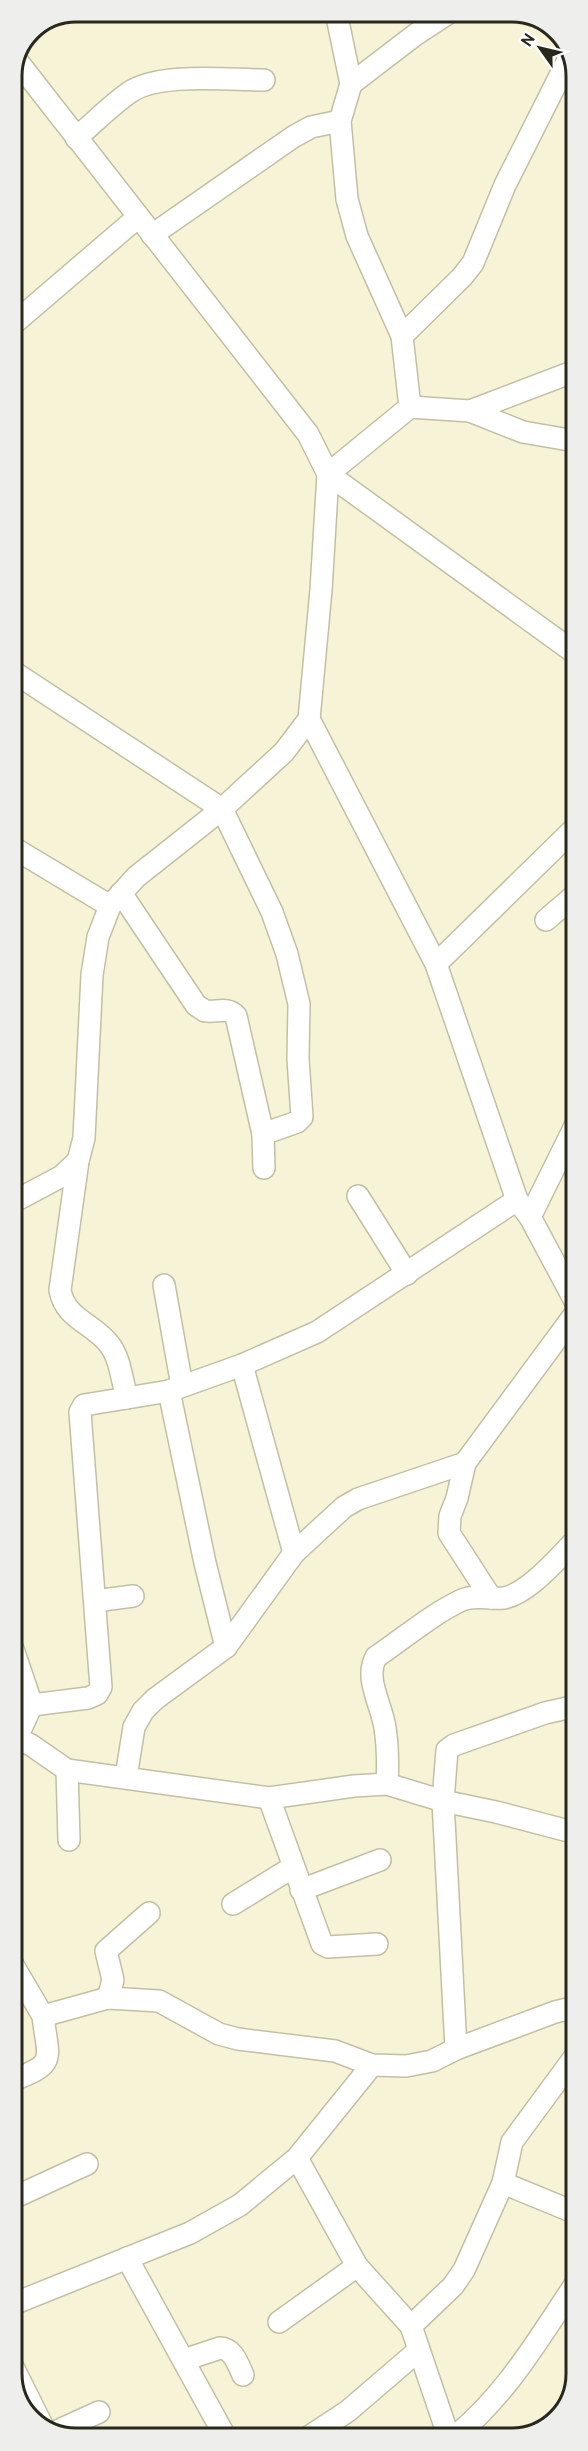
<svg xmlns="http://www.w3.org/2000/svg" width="588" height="2451" viewBox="0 0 588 2451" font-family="Overpass,sans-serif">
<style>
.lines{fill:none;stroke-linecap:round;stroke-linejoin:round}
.street-casing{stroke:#c3bfa4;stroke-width:24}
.street{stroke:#fff;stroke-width:21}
.rim{fill:none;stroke:#29281d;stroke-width:3}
</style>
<rect width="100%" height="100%" fill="#f7f3d7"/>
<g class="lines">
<g class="street-casing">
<g id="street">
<polyline points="336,12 351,84"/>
<path d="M450,12l-35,23 -64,49 -11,37 7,78 10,37 45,100 8,71 -82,67 -7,116 -12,129 -25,33 -62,57 -86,68 -26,29 -12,31 -6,38 -8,163 -6,23 -18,129c5,29 33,33 49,54 11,13 13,37 18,54l42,-7 73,-26 75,-33 200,-132"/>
<polyline points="18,62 308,434 328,474 575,653"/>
<path d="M76,138c18,-15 35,-33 54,-46 30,-20 98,-12 134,-12"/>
<polyline points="152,235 293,137 311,127 340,121"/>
<polyline points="12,325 138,217"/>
<polyline points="402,336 462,277 473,263 505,185 570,56"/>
<polyline points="410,407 470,411 575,371"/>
<polyline points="470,411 523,432 575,441"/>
<polyline points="12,671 222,809 272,912 287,954 299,1004 298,1059 302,1117 297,1122 263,1134"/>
<polyline points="309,719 436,964 517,1200 530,1217 575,1301"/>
<polyline points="12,847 110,906"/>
<path d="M121,893l75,112 9,6c12,2 22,-5 31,5l27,118 1,34"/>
<polyline points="546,920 575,895"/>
<polyline points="436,964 575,828"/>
<polyline points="358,1196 407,1274"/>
<polyline points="13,1202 62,1176 78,1161"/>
<polyline points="530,1217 575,1126"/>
<polyline points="164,1285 182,1386"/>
<polyline points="242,1365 294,1553"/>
<polyline points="169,1391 205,1563 226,1647"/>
<polyline points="465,1463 457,1498 450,1516 449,1533 491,1598"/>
<polyline points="95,1601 133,1596"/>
<polyline points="13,1649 32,1705 17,1737"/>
<polyline points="32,1705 88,1698 97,1694 101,1687 80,1412 84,1405 127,1398"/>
<polyline points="13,1737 31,1745 67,1770 269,1798 354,1786 387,1784 443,1801 496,1812 576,1833"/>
<polyline points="67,1770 69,1840"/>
<polyline points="126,1777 134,1727 143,1711 155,1699 226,1647 294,1553 344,1507 358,1499 465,1463 575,1314"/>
<path d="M387,1784c1,-19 1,-37 -2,-56 -3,-23 -21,-49 -9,-71 28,-19 56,-43 86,-57 14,-6 28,0 42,-2 25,-5 54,-40 72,-58"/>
<polyline points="269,1798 322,1944 328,1947 377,1944"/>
<polyline points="301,1890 380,1860"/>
<polyline points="233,1904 293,1867"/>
<polyline points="13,1965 43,2016 108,1998 159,2001 219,2034 238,2039 335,2051 372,2065 406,2066 432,2061 456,2049 555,2012 576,2007"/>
<polyline points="108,1998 113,1980 106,1951 149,1913"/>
<polyline points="456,2049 443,1801 447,1750 454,1745 545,1713 576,1706"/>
<path d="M13,2080c45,-17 35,-20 30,-64"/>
<polyline points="297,2158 357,2266 411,2326 449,2438"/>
<polyline points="503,2183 576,2213"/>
<polyline points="13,2198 87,2164"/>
<polyline points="127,2258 226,2438"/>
<polyline points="13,2304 190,2233 240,2205 297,2158 372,2065"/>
<polyline points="279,2322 357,2266"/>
<polyline points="411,2326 453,2286 464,2270 503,2183 512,2142 576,2055"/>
<path d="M184,2360l36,-12c13,0 18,16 23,27"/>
<polyline points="13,2367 43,2427"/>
<polyline points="55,2432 99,2412"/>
<polyline points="307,2438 348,2411 419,2350"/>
<path d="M453,2438c53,-42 86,-100 123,-155"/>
</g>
</g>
<use href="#street" class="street"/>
</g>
<path d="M0 0H588V2451H0ZM76 22H512A54 54 0 0 1 566 76V2374A54 54 0 0 1 512 2428H76A54 54 0 0 1 22 2374V76A54 54 0 0 1 76 22Z" fill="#eeeeed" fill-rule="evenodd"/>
<path class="rim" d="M76 22H512A54 54 0 0 1 566 76V2374A54 54 0 0 1 512 2428H76A54 54 0 0 1 22 2374V76A54 54 0 0 1 76 22Z"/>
<g transform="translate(540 48) rotate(304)" stroke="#ffffff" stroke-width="4.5" paint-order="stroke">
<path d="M0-4.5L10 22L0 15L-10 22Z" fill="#29281d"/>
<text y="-9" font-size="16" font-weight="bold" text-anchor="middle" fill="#29281d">N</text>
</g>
</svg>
